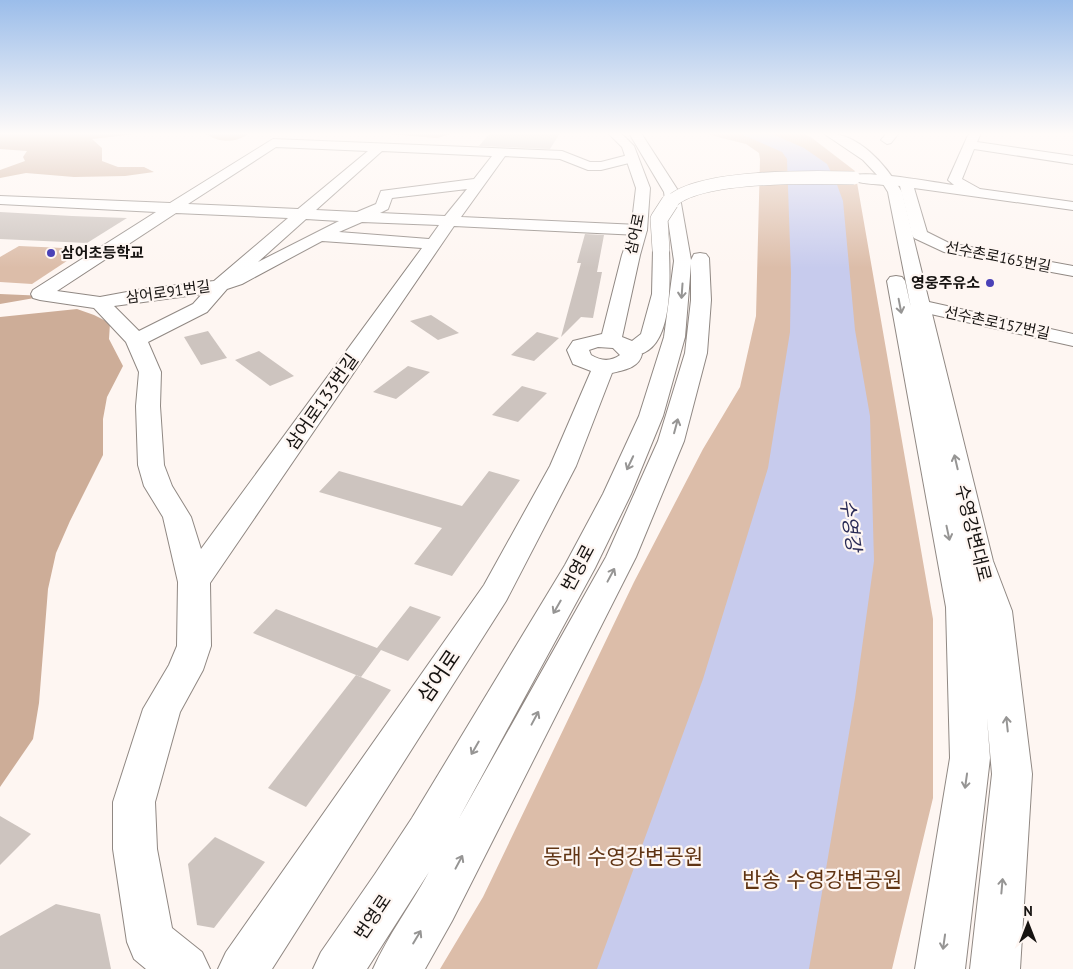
<svg xmlns="http://www.w3.org/2000/svg" width="1073" height="969" viewBox="0 0 1073 969" font-family="'PT Sans','Noto Sans KR',sans-serif">
<style>
.green{fill:#dcbda9}
.forest{fill:#cdad98}
.water{fill:#c7cbed}
.building{fill:#cdc4bf}
.lines{fill:none;stroke-linecap:round;stroke-linejoin:round}
.minor-casing{stroke:#908883;stroke-width:2}
.major-casing{stroke:#908883;stroke-width:2}
.highway-casing{stroke:#908883;stroke-width:2}
.minor{fill:#fff;fill-rule:evenodd}
.major{fill:#fff;fill-rule:evenodd}
.highway{fill:#fff;fill-rule:evenodd}
.minor-bridge-far1-casing{stroke:#908883;stroke-width:14;stroke-linecap:butt}
.minor-bridge-casing{stroke:#908883;stroke-width:18;stroke-linecap:butt}
.minor-bridge-far1{stroke:#fff;stroke-width:13}
.minor-bridge{stroke:#fff;stroke-width:17}
.oneway{stroke:#969594}
.poi-dot{fill:#4a41b7;stroke:#fef6f2;stroke-width:2}
.labels{text-anchor:middle;stroke-width:4.5;stroke-linejoin:round;paint-order:stroke}
.far-street-label{font-size:15px;fill:#161311;stroke:#fef6f2}
.far-poi-label{font-size:15px;font-weight:bold;fill:#161311;stroke:#fef6f2;text-anchor:start}
.street-label{font-size:18px;fill:#161311;stroke:#fef6f2}
.water-label{font-size:19px;font-style:italic;fill:#292a56;stroke:#fef6f2}
.near-street-label{font-size:21px;fill:#161311;stroke:#fef6f2}
.near-park-label{font-size:21px;fill:#603413;stroke:#fef6f2}
</style>
<rect width="100%" height="100%" fill="#fef6f2"/>
<g class="green">
<polygon points="702,133 803,133 812,138 855,171 933,619 933,798 892,969 440,969 483,897 634,582 703,449 740,387 756,316 760,159 759,153 746,144"/>
<polygon points="19,246 85,249 32,284 0,282 0,257"/>
</g>
<g class="forest">
<polygon points="0,133 145,133 92,139 102,148 102,161 118,167 144,167 154,172 125,176 74,177 26,173 0,178 0,170 25,161 23,157 27,151 0,149"/>
<path d="M204,133h41l2,2c-15,9 -29,7 -43,-2z"/>
<polygon points="374,133 454,133 437,138"/>
<polygon points="0,294 46,296 0,304"/>
<polygon points="77,309 94,315 110,323 109,339 123,366 107,397 103,419 103,455 70,521 56,553 48,589 39,703 33,739 0,787 0,317"/>
</g>
<polygon class="water" points="739,133 770,133 804,148 827,164 836,182 843,201 855,330 870,416 874,561 855,698 809,969 597,969 703,679 768,468 790,332 791,273 787,159 782,152"/>
<g class="building">
<polygon points="490,133 560,133 550,149 479,146"/>
<polygon points="0,212 72,216 127,218 87,243 0,239"/>
<polygon points="585,234 604,235 597,272 602,272 593,318 581,317 561,337 581,263 577,263"/>
<polygon points="431,315 459,333 438,340 410,321"/>
<polygon points="208,331 227,358 201,365 184,337"/>
<polygon points="537,332 559,338 534,361 511,355"/>
<polygon points="259,351 294,376 270,386 235,360"/>
<polygon points="408,366 430,372 396,399 373,392"/>
<polygon points="522,386 547,393 518,422 492,415"/>
<polygon points="339,471 462,506 489,471 520,480 452,576 414,564 442,528 319,492"/>
<polygon points="410,606 441,617 408,661 381,650 361,677 253,633 276,609 377,648"/>
<polygon points="356,675 391,690 306,807 268,788"/>
<polygon points="0,816 31,834 0,865"/>
<polygon points="215,837 265,862 214,928 197,925 188,864"/>
<polygon points="56,904 100,914 111,969 0,969 0,936"/>
</g>
<g class="lines">
<g class="minor-casing">
<g id="minor">
<polygon points="887,133 899,133 891,143 887,144 881,140"/>
<path d="M969,133h12l-4,9 96,14v8l-99,-15 -12,30 18,10 93,13v8l-159,-22 13,44 22,11 124,23v10l-129,-24 -30,-14 -2,-3 -12,-49c-11,-1 -48,-2 -53,-8 9,-11 90,5 107,7l-6,-5z"/>
<path d="M273,139l289,12 28,11h11l31,-8 5,1 1,3 -1,3 -36,9h-13l-28,-11 -55,-3 -44,61 178,8 6,2 2,3 -2,3 -6,2 -185,-9 -244,357 1,63 -8,24 -23,42 -25,90 2,47 15,79 30,24 8,17h-64l-12,-10 -7,-17 -14,-93v-47l30,-93 26,-44 8,-19 1,-64 -15,-65 -19,-31 -6,-21 -2,-59 3,-34 -13,-30 -32,-34 -54,-8 -7,-2 -2,-4 2,-4 123,-78 -156,-8v-8l170,7zM276,147l92,4 -70,58 -110,-5zM382,151l110,5 -18,23 -93,12 -5,13 -19,8 -41,-2zM467,189l-22,27 -65,-3 8,-4 4,-11zM176,213l112,5 -74,63 -71,8 -43,8 -43,-6zM306,219l33,2 -81,41zM362,222l77,3 -10,14 -90,-7zM322,241l100,7 -221,301 -10,-32 -19,-31 -8,-21 -4,-59 1,-34 -13,-30 59,-30 20,-23 15,-5zM202,294l-9,10 -54,27 -25,-25z"/>
<path d="M661,245l6,1 2,4c1,32 6,117 -48,104l-3,-5 3,-5 11,-3 9,-7 11,-40 1,-44 2,-4z"/>
<polygon points="920,300 1073,334 1073,346 913,310 910,306 913,302"/>
</g>
</g>
<g class="major-casing">
<g id="major">
<path d="M608,133h13l13,13 16,42 -3,42 -7,25 -18,82 10,4 10,13c-3,14 -18,16 -30,19l-36,93 -70,135 -234,368h-54l8,-17 258,-367 66,-119 41,-95 -18,-7 -6,-14 6,-9 29,-7 20,-79 9,-25 5,-42 -14,-41zM598,347l15,1 7,7c-10,7 -19,6 -29,0l-2,-5z"/>
<path d="M823,133c35,-2 63,32 79,59l91,369 19,50 20,163 -12,195h-50l22,-195 -5,-56 3,40 -25,211h-50l35,-211 -4,-151 -59,-326 3,-4 6,-1 6,1 3,4 6,27 -23,-116 -10,-16 -15,-16z"/>
</g>
</g>
<g class="highway-casing">
<path id="highway" d="M629,133h12l38,59 12,68 3,-6 6,-1 6,1 3,4 2,42 -4,53 -23,88 -48,116 -184,364 -27,48h-52c15,-34 38,-64 56,-97l-62,97h-54l8,-17 54,-78 37,-56 153,-253 38,-71 36,-78 25,-79 10,-76 -10,-69zM691,264v36l-6,53 -27,88 -52,116 -148,263 137,-252 36,-74 32,-78 22,-79z"/>
</g>
<use href="#minor" class="minor"/>
<use href="#major" class="major"/>
<use href="#highway" class="highway"/>
<g class="minor-bridge-far1-casing">
<path id="minor-bridge-far1" d="M669,204c25,-30 147,-27 185,-26"/>
</g>
<g class="minor-bridge-casing">
<polyline id="minor-bridge" points="661,250 659,219 670,202"/>
</g>
<use href="#minor-bridge-far1" class="minor-bridge-far1"/>
<use href="#minor-bridge" class="minor-bridge"/>
</g>
<defs><path id="oneway-shaft" d="M-6 0H5M1.5-3L5.5 0L1.5 3" fill="none" stroke-width="1.6" stroke-linecap="round" stroke-linejoin="round" transform="scale(1.25)"/></defs>
<g class="oneway">
<use href="#oneway-shaft" transform="translate(682 291) rotate(94)"/>
<use href="#oneway-shaft" transform="translate(900 306) rotate(79)"/>
<use href="#oneway-shaft" transform="translate(676 426) rotate(-75)"/>
<use href="#oneway-shaft" transform="translate(956 462) rotate(-103)"/>
<use href="#oneway-shaft" transform="translate(630 463) rotate(115)"/>
<use href="#oneway-shaft" transform="translate(948 533) rotate(78)"/>
<use href="#oneway-shaft" transform="translate(611 575) rotate(-62)"/>
<use href="#oneway-shaft" transform="translate(557 607) rotate(120)"/>
<use href="#oneway-shaft" transform="translate(535 718) rotate(-62)"/>
<use href="#oneway-shaft" transform="translate(1007 724) rotate(-96)"/>
<use href="#oneway-shaft" transform="translate(475 748) rotate(120)"/>
<use href="#oneway-shaft" transform="translate(966 781) rotate(98)"/>
<use href="#oneway-shaft" transform="translate(459 862) rotate(-62)"/>
<use href="#oneway-shaft" transform="translate(1002 886) rotate(-85)"/>
<use href="#oneway-shaft" transform="translate(417 937) rotate(-59)"/>
<use href="#oneway-shaft" transform="translate(944 942) rotate(98)"/>
</g>
<linearGradient id="sky" x2="0" y2="1"><stop stop-color="#9bbdea"/><stop offset="0.5" stop-color="#fffbf9"/><stop offset="1" stop-color="#fffbf9" stop-opacity="0"/></linearGradient>
<rect width="1073" height="268" fill="url(#sky)"/>
<g class="poi-dot">
<circle cx="51" cy="253" r="5"/>
<circle cx="990" cy="283" r="5"/>
</g>
<g class="labels">
<g class="far-street-label">
<text transform="translate(635 234) rotate(-78)" y="5">삼어로</text>
<text transform="translate(998 257) rotate(11)" y="5">선수촌로165번길</text>
<text transform="translate(168 292) rotate(-8)" y="5">삼어로91번길</text>
<text transform="translate(997 323) rotate(12)" y="5">선수촌로157번길</text>
</g>
<g class="far-poi-label">
<text x="61" y="258">삼어초등학교</text>
<text x="980" y="288" text-anchor="end">영웅주유소</text>
</g>
<g class="street-label">
<text transform="translate(322 402) rotate(-55)" y="6">삼어로133번길</text>
<text transform="translate(973 533) rotate(76)" y="6">수영강변대로</text>
<text transform="translate(578 568) rotate(-62)" y="6">번영로</text>
<text transform="translate(373 917) rotate(-56)" y="6">번영로</text>
</g>
<g class="water-label">
<text transform="translate(851 525) rotate(82)" y="7">수영강</text>
</g>
<g class="near-street-label">
<text transform="translate(439 676) rotate(-56)" y="7">삼어로</text>
</g>
<g class="near-park-label">
<text x="623" y="864">동래 수영강변공원</text>
<text x="822" y="887">반송 수영강변공원</text>
</g>
</g>
<g transform="translate(1028 924)" stroke="#fef6f2" stroke-width="4" paint-order="stroke">
<path d="M0-4L9 19L0 12L-9 19Z" fill="#161311"/>
<text y="-8" font-size="14" font-weight="bold" text-anchor="middle" fill="#161311">N</text>
</g>
</svg>
